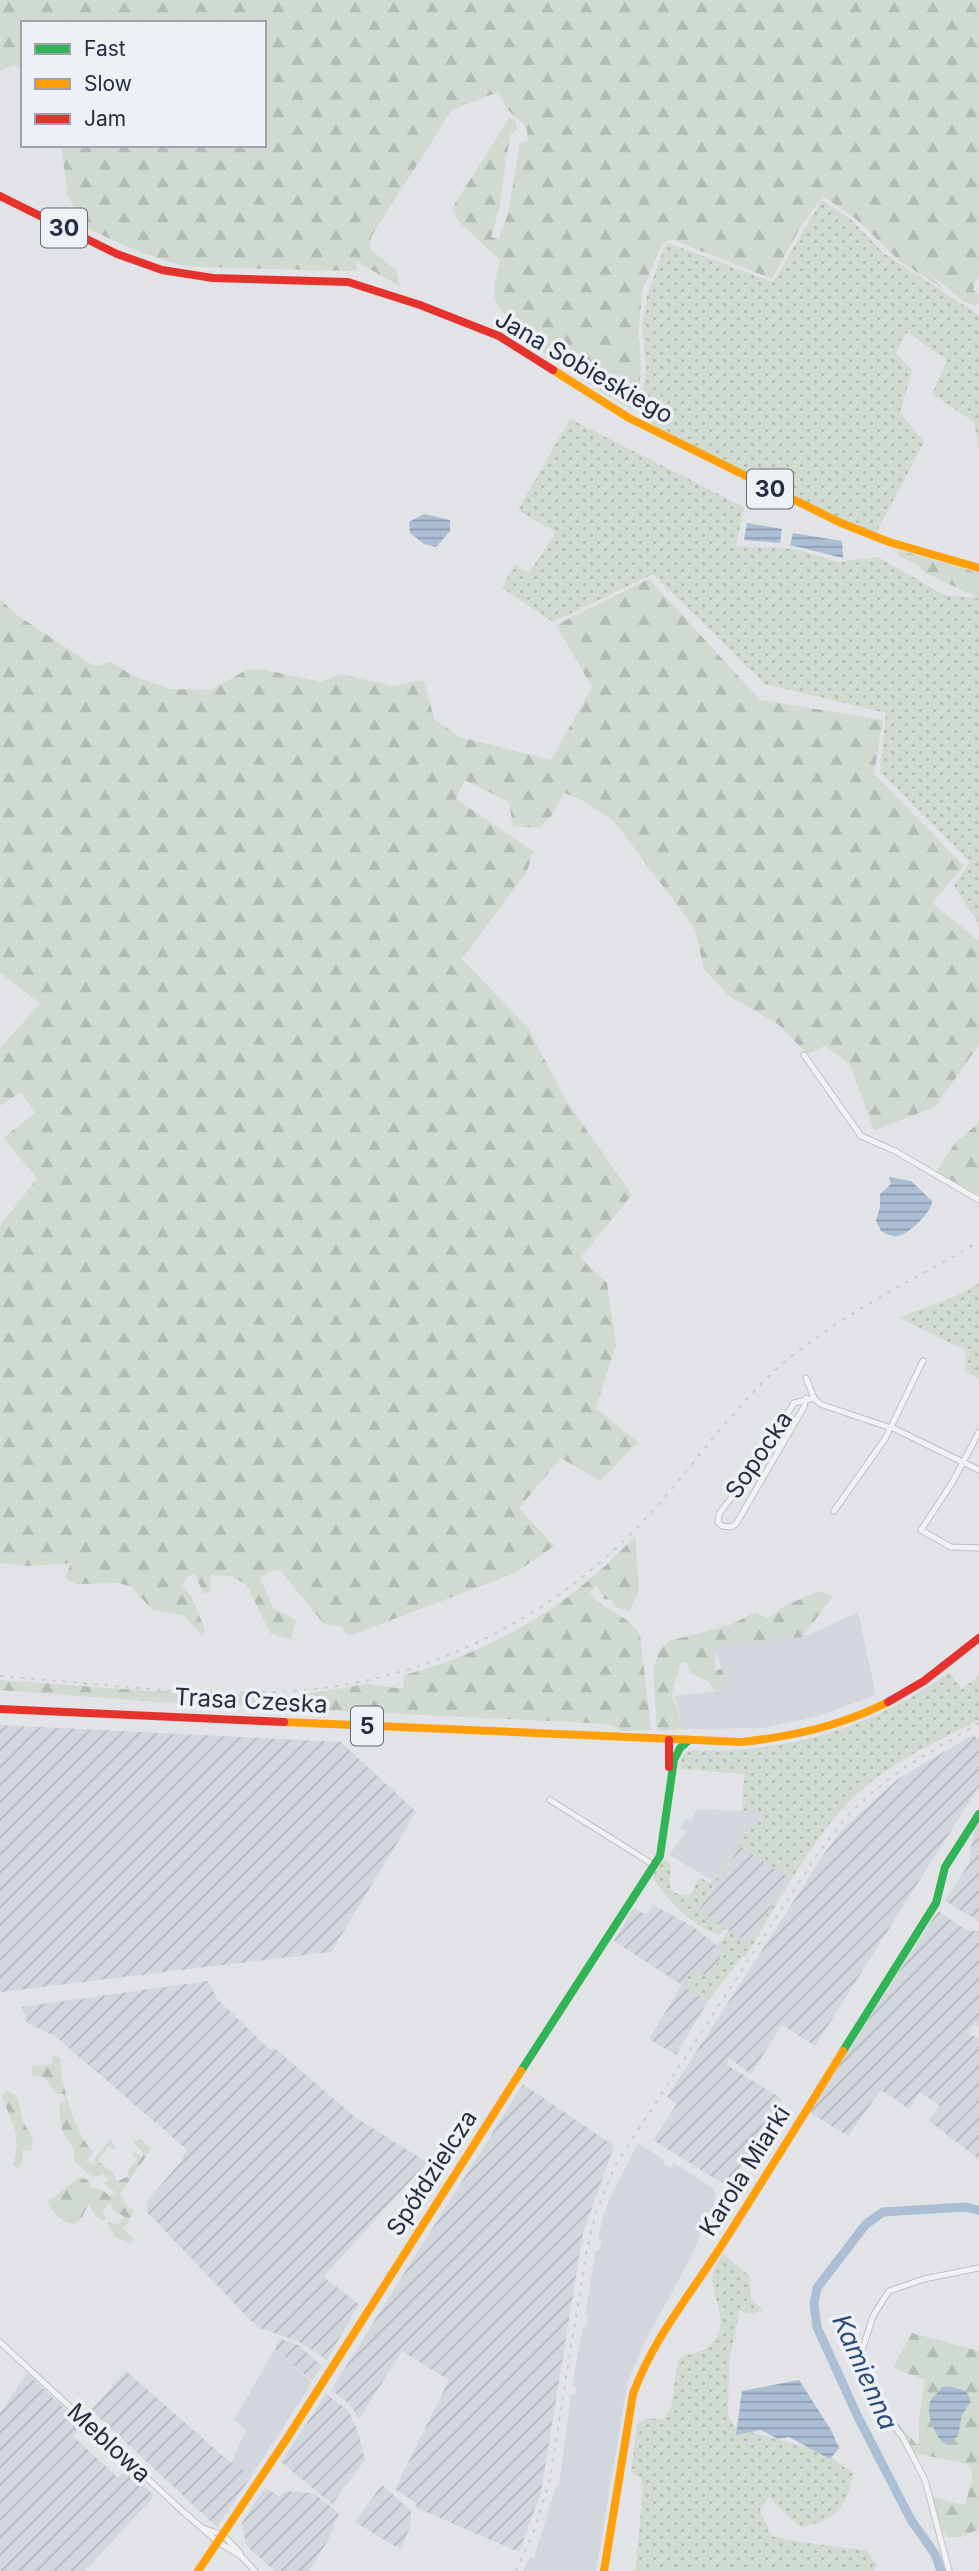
<svg xmlns="http://www.w3.org/2000/svg" width="979" height="2571" viewBox="0 0 979 2571" font-family="Inter,sans-serif">
<style>
.built{fill:#d2d6dd}
.industrial{fill:url(#industrial-furrows)}
.grass{fill:url(#grass-dots)}
.forest{fill:url(#forest-firs)}
.water{fill:url(#water-rules)}
.lines{fill:none;stroke-linecap:round;stroke-linejoin:round}
.river{stroke:#acbed4;stroke-width:9}
.street-casing{stroke:#bfc1c4;stroke-width:7}
.street{stroke:#f0f1f3;stroke-width:5}
.fast{stroke:#30b455;stroke-width:8}
.slow{stroke:#ff9f0a;stroke-width:8}
.jam{stroke:#e5322d;stroke-width:8}
.rail{stroke:#c9cbce;stroke-width:2;stroke-dasharray:3.5 7;stroke-linecap:butt}
.labels{text-anchor:middle;stroke-width:7;stroke-linejoin:round;paint-order:stroke}
.shield{fill:#edf1f6;stroke:#626977;stroke-width:2}
.shield-label{font-size:23px;font-weight:bold;fill:#262f41}
.street-label{font-size:24px;fill:#262f41;stroke:#edf1f6}
.water-label{font-size:26px;font-style:italic;fill:#2d4c78;stroke:#edf1f6}
</style>
<defs>
<pattern id="industrial-furrows" width="10" height="10" patternUnits="userSpaceOnUse" patternTransform="scale(1.75)"><rect width="10" height="10" fill="#d2d6dd"/><path d="M-1 1l2-2M0 10L10 0M9 11l2-2" fill="none" stroke="#b4b8bf"/></pattern>
<pattern id="grass-dots" width="8" height="8" patternUnits="userSpaceOnUse" patternTransform="scale(1.75)"><rect width="8" height="8" fill="#d0dad0"/><path d="M2 2h.1M6 6h.1" fill="none" stroke="#b2bbb4" stroke-width="1.8" stroke-linecap="round"/></pattern>
<pattern id="forest-firs" width="22" height="20" patternUnits="userSpaceOnUse" patternTransform="scale(1.75)"><rect width="22" height="20" fill="#d0dad0"/><path d="M5 1l3.5 6h-7zM16 11l3.5 6h-7z" fill="#b2bbb4"/></pattern>
<pattern id="water-rules" width="6" height="5" patternUnits="userSpaceOnUse" patternTransform="scale(1.75)"><rect width="6" height="5" fill="#acbed4"/><path d="M0 2.5h6" fill="none" stroke="#8c9bae"/></pattern>
</defs>
<rect width="100%" height="100%" fill="#e1e3e6"/>
<g class="built">
<polygon points="858,1612 876,1695 821,1715 763,1728 682,1729 675,1696 727,1690 715,1645 809,1635"/>
<polygon points="697,1809 760,1812 761,1815 712,1880 669,1855 686,1832 680,1828 686,1818 691,1821"/>
<polygon points="638,2143 664,2160 663,2164 671,2168 674,2163 714,2189 716,2199 688,2263 643,2345 627,2384 596,2571 523,2571 530,2557 534,2558 556,2486 559,2486 571,2395 575,2395 576,2387 572,2386 583,2327 586,2327 588,2315 585,2314 596,2250 599,2251 602,2240 598,2239 602,2221 610,2198"/>
<polygon points="275,2349 312,2383 252,2475 231,2463 246,2430 234,2420"/>
</g>
<g class="industrial">
<polygon points="0,1725 341,1742 416,1812 331,1952 0,1992"/>
<polygon points="973,1735 979,1739 979,1786 815,2046 782,2025 751,2074 729,2058 727,2065 782,2099 757,2144 727,2186 653,2140 677,2104 667,2097 826,1851 843,1829 898,1779"/>
<polygon points="979,1820 979,1921 945,1901 969,1863 974,1829"/>
<polygon points="740,1846 790,1878 748,1943 698,1911"/>
<polygon points="653,1905 692,1926 716,1945 721,1942 725,1945 712,1978 692,1970 683,1986 708,2001 676,2055 649,2039 682,1985 614,1941 634,1908 646,1915"/>
<polygon points="938,1911 966,1930 979,1931 979,2027 974,2024 968,2034 979,2038 979,2159 929,2121 940,2106 920,2092 909,2109 881,2090 848,2136 809,2112"/>
<polygon points="208,1981 217,1999 270,2050 273,2047 356,2118 427,2162 325,2275 326,2279 359,2304 327,2360 298,2341 257,2327 147,2212 147,2201 183,2159 186,2149 55,2036 27,2023 22,2007"/>
<polygon points="523,2084 614,2146 583,2233 541,2492 519,2552 417,2508 416,2503 395,2489 449,2380 402,2351 359,2419 350,2404 331,2390"/>
<polygon points="281,2339 298,2345 322,2366 312,2381 275,2349"/>
<polygon points="126,2371 231,2463 252,2475 217,2527 91,2410"/>
<polygon points="27,2373 82,2425 73,2436 118,2478 127,2470 154,2496 85,2571 0,2571 0,2413"/>
<polygon points="326,2394 348,2410 357,2429 365,2460 332,2504 281,2462"/>
<polygon points="382,2485 411,2511 411,2524 401,2550 355,2522"/>
<polygon points="265,2487 280,2497 285,2491 314,2493 339,2514 328,2540 309,2571 275,2571 246,2545 242,2523"/>
</g>
<g class="grass">
<polygon points="822,200 854,222 883,253 979,315 979,447 974,422 932,394 947,360 907,332 896,353 912,370 900,412 924,442 874,537 658,433 641,409 646,368 642,325 647,296 664,248 668,243 773,282"/>
<polygon points="570,419 744,507 736,546 796,549 838,562 878,557 944,595 979,598 979,924 954,886 970,862 880,772 886,713 765,684 653,574 553,622 502,588 515,564 529,573 556,532 518,510"/>
<path d="M979,1283v96l-14,-8v-21l-66,-32c27,-12 56,-18 80,-35z"/>
<path d="M949,1672l13,17 17,-13v44c-38,19 -79,38 -112,65 -54,45 -85,114 -122,172l-2,-1 -35,45 -25,-15 8,-16 21,7 13,-32 -4,-3 8,-12 19,13 42,-65 -50,-32 -42,64 27,18 -6,7c-26,-8 -53,-36 -67,-59l12,-17 6,5v24l4,5 17,2 8,-18 11,6 51,-68 -2,-3h-17l2,-38 -65,-5 4,-14 7,-5c95,5 186,-23 259,-78z"/>
<path d="M723,2254l26,21 2,24 12,11 -11,4 -12,-3 -11,49 -1,55 7,13 86,23 32,22c-4,32 -19,50 -53,54l-31,-30 -9,13 11,26c32,8 63,9 96,15l10,14 -3,6h-239l8,-78 -2,-15 -10,-6 6,-48 12,-6 14,2 8,-12 7,-48c10,-8 25,-6 34,-16 20,-23 -2,-46 1,-70 1,-6 7,-15 10,-20z"/>
</g>
<g class="forest">
<path d="M0,0h979v275l-6,14 6,7 -2,10 -13,-4 -42,-35 25,25 -47,-31 -44,-42 -33,-23 -22,30 -29,53 -101,-40 -9,5 -19,45 -5,43 3,32 -3,49c-44,-25 -116,-67 -141,-110 -7,-13 1,-30 3,-43l-42,-39 -6,-13 58,-91 6,5 1,7 -7,6 -11,74 -8,28 8,2 9,-26 12,-70 8,-2c-1,-21 -5,-16 -17,-28 -5,-5 -9,-15 -13,-21l-46,18 -81,127 -1,12 26,21 4,16 -43,-24 -1,9 -157,-4 -23,-3 -46,-16 -43,-20 -19,-32 -7,-51h203v-122h-241v48l-9,-6 -14,6z"/>
<polygon points="899,550 979,573 979,598 924,572 919,566 897,555"/>
<polygon points="649,579 760,700 883,720 874,773 964,866 932,903 979,941 979,1045 935,1107 874,1130 850,1065 825,1046 807,1054 778,1024 729,996 704,969 695,929 614,821 582,800 564,793 551,816 540,828 513,826 509,802 465,780 456,799 533,851 527,871 462,959 528,1028 567,1102 632,1195 580,1258 607,1283 616,1345 596,1408 638,1442 600,1481 561,1458 519,1508 554,1546 515,1573 349,1636 340,1626 324,1624 280,1570 268,1572 260,1578 273,1608 296,1620 291,1639 271,1634 246,1584 231,1576 211,1575 211,1592 203,1593 195,1574 186,1578 182,1587 192,1597 205,1630 202,1636 185,1616 152,1610 132,1587 119,1583 76,1584 65,1578 71,1563 29,1566 0,1563 0,1226 37,1178 3,1138 35,1113 21,1092 0,1106 0,1048 40,1004 0,972 0,599 17,615 94,666 111,662 133,676 171,689 212,690 246,670 261,669 321,682 340,674 392,686 423,680 435,720 460,737 551,760 592,687 556,625"/>
<polygon points="979,1119 979,1195 936,1172 955,1143 975,1126"/>
<path d="M635,1536l4,54 -9,21 -15,-4 -4,-7 -7,-1 -7,-14 -7,7c11,19 39,22 50,43l11,95 -30,1 -12,-7 -451,-22 -158,-12v-10l150,11 145,5 72,-12 36,5 1,-14c89,-23 169,-71 231,-139z"/>
<polygon points="820,1591 833,1596 802,1637 716,1645 715,1670 722,1669 727,1690 714,1691 708,1681 690,1673 686,1662 680,1664 672,1693 682,1729 657,1731 653,1669 659,1651 669,1641 730,1625 756,1612 767,1619 786,1605"/>
<path d="M53,2055l7,3c0,23 16,80 34,94l-8,8 9,5 -1,-5 16,-21 6,9 -4,1 -3,-4 -11,16 16,13 3,8 9,-5 3,2 -1,-8 9,-12 -4,-4 2,-3 6,6 3,-4 -11,-13 8,-2 10,10 -31,45 7,12 7,4 -4,11 -7,7 10,10 -2,6 -16,-7 -8,-13 1,-3 10,4 7,-8 -12,-7 -3,-8 -8,11 5,5 -3,3 -9,-5 -6,-13 -8,16 -7,5c-13,-2 -22,-11 -26,-22l31,-25 9,3 2,7 12,3 8,6 5,-4 -11,-8 4,-5 -5,-5 -11,3 -18,-16v-12l-12,-18 -3,-27 6,-3 -1,-7h-7l-13,-17 -12,-2v-9l20,-2z"/>
<path d="M7,2090l10,6 6,25 10,18 -2,11h-8l-2,15 -3,4 -5,-4c9,-34 -1,-39 -11,-69z"/>
<path d="M912,2333l67,18v169l-2,10 -15,7h-14l-9,-9 -7,-31 33,8c3,-16 13,-26 3,-41l-54,-11 -18,-27 2,-3 18,21h3v-26l6,-38 -32,-12z"/>
</g>
<g class="water">
<polygon points="424,514 450,520 450,531 436,547 424,544 410,533 409,522"/>
<polygon points="747,523 782,529 780,543 744,540"/>
<polygon points="793,533 842,541 843,558 790,545"/>
<path d="M889,1177l22,4 21,20c1,10 -24,34 -34,35 -6,1 -12,-2 -17,-5l-5,-10 4,-14v-13l11,-10z"/>
<polygon points="799,2380 831,2430 839,2448 830,2459 789,2437 778,2439 761,2430 736,2435 742,2391"/>
<path d="M949,2386l17,5 5,10 -9,14 -4,21 -12,8c-11,-5 -20,-31 -16,-42 2,-5 9,-10 12,-15z"/>
</g>
<g class="lines">
<polyline class="river" points="941,2571 935,2554 911,2520 857,2415 817,2327 814,2304 817,2288 866,2224 883,2212 965,2207 979,2210"/>
<g class="street-casing">
<g id="street">
<polyline points="804,1055 861,1136 895,1151 979,1200"/>
<polyline points="806,1378 814,1398 820,1404 891,1428"/>
<polyline points="806,1398 804,1407 736,1524 731,1527 722,1526 718,1522 719,1514 757,1464 794,1403 814,1398"/>
<polyline points="891,1427 979,1470"/>
<polyline points="979,1432 952,1483 921,1530 951,1547 979,1548"/>
<polyline points="834,1511 885,1439 923,1361"/>
<polyline points="550,1800 654,1865"/>
<polyline points="0,2342 178,2507 218,2542 241,2556 255,2571"/>
<polyline points="203,2528 223,2535 240,2553"/>
<polyline points="949,2571 925,2480 902,2436 866,2389 860,2357 873,2316 889,2291 924,2279 979,2268"/>
</g>
</g>
<use href="#street" class="street"/>
<g class="fast">
<polyline points="843,2051 936,1903 945,1867 979,1814"/>
<polyline points="521,2071 660,1856 674,1760 680,1748 688,1741"/>
</g>
<g class="slow">
<polyline points="553,370 629,418 841,523 889,542 979,568"/>
<path d="M284,1722l458,20c52,-6 99,-16 146,-40"/>
<polyline points="198,2571 286,2440 521,2071"/>
<path d="M604,2571l29,-177c18,-50 50,-90 79,-134 45,-69 88,-139 131,-209"/>
</g>
<g class="jam">
<polyline points="0,196 117,254 162,270 213,278 348,282 420,305 499,336 553,370"/>
<polyline points="888,1702 924,1681 979,1638"/>
<polyline points="0,1709 284,1722"/>
<polyline points="669,1740 669,1767"/>
</g>
<g class="rail">
<path d="M0,1676c108,8 222,26 330,11 127,-18 243,-85 327,-181 41,-47 77,-99 124,-141 60,-51 130,-84 198,-123"/>
<polyline points="516,2571 534,2531 549,2483 587,2249 596,2213 616,2164 816,1856 848,1815 874,1791 902,1769 979,1723"/>
</g>
</g>
<g class="labels">
<g class="shield">
<rect x="41" y="208.5" width="46" height="39" rx="5"/>
<rect x="747" y="469.5" width="46" height="39" rx="5"/>
<rect x="351" y="1706.5" width="32" height="39" rx="5"/>
</g>
<g class="shield-label">
<text x="64" y="236">30</text>
<text x="770" y="497">30</text>
<text x="367" y="1734">5</text>
</g>
<g class="street-label">
<text transform="translate(584 367) rotate(30)" y="8">Jana Sobieskiego</text>
<text transform="translate(759 1455) rotate(-56)" y="8">Sopocka</text>
<text transform="translate(251 1701) rotate(3)" y="8">Trasa Czeska</text>
<text transform="translate(745 2171) rotate(-58)" y="8">Karola Miarki</text>
<text transform="translate(432 2173) rotate(-57)" y="8">Spółdzielcza</text>
<text transform="translate(109 2443) rotate(43)" y="8">Meblowa</text>
</g>
<g class="water-label">
<text transform="translate(865 2372) rotate(66)" y="9">Kamienna</text>
</g>
</g>
<rect x="21" y="21" width="245" height="126" fill="#edf1f6" stroke="#9da3ae" stroke-width="2"/>
<rect x="35" y="44" width="35" height="10" fill="#30b455" stroke="#9da3ae" stroke-width="2"/>
<text x="84" y="56" font-size="21" fill="#262f41">Fast</text>
<rect x="35" y="79" width="35" height="10" fill="#ff9f0a" stroke="#9da3ae" stroke-width="2"/>
<text x="84" y="91" font-size="21" fill="#262f41">Slow</text>
<rect x="35" y="114" width="35" height="10" fill="#e5322d" stroke="#9da3ae" stroke-width="2"/>
<text x="84" y="126" font-size="21" fill="#262f41">Jam</text>
</svg>
